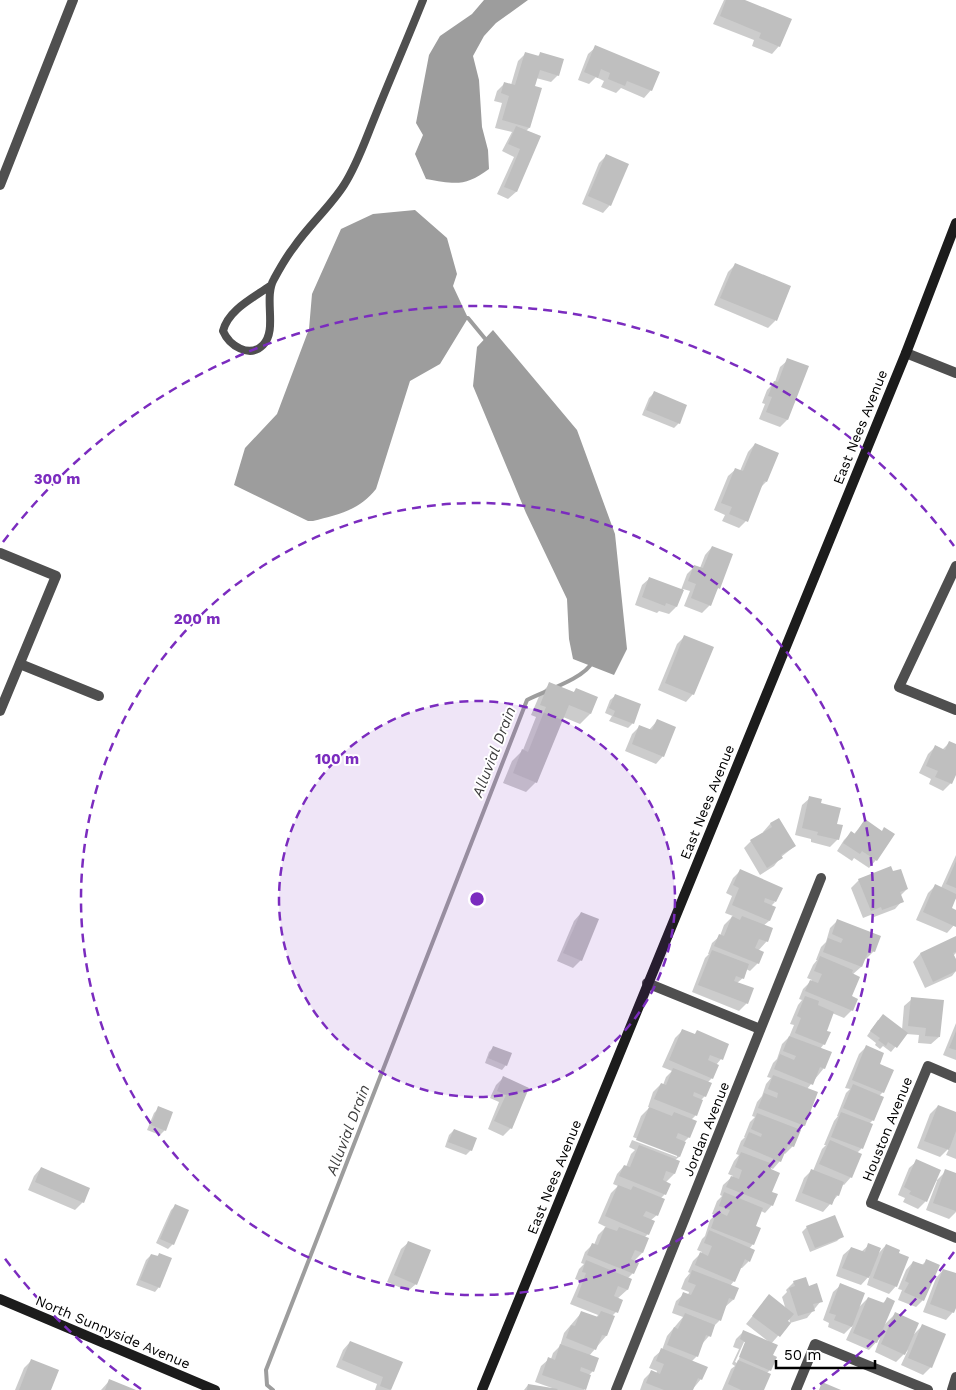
<svg xmlns="http://www.w3.org/2000/svg" width="956" height="1390" viewBox="0 0 956 1390" font-family="'Work Sans',sans-serif">
<style>
.water{fill:#9d9d9d}
.shadow{fill:#0003;fill-rule:evenodd}
.lines{fill:none;stroke-linecap:round;stroke-linejoin:round}
.stream{stroke:#9d9d9d;stroke-width:4}
.building{fill:#bfbfbf}
.service{stroke:#4f4f4f;stroke-width:8}
.minor{stroke:#4f4f4f;stroke-width:10}
.secondary{stroke:#1c1c1c;stroke-width:10}
.ring{fill:none;stroke:#7b2cbf;stroke-width:2.5;stroke-dasharray:9 6}
.labels{text-anchor:middle;stroke-width:4;stroke-linejoin:round;paint-order:stroke}
.street-label{font-size:14px;fill:#000;stroke:#fff}
.water-label{font-size:15px;font-style:italic;fill:#3e3e3e;stroke:#fff}
.centre{fill:#7b2cbf;stroke:#fff;stroke-width:2.5}
.ring-label{font-size:15px;text-anchor:middle;font-weight:bold;fill:#7b2cbf;stroke:#fff;stroke-width:4;stroke-linejoin:round;paint-order:stroke}
</style>
<rect width="100%" height="100%" fill="#fff"/>
<g class="water">
<path d="M484,0h44l-32,23 -12,13 -11,20 6,24 3,47 6,23 1,19c-24,18 -34,15 -63,10l-11,-25 8,-19 -7,-12 13,-68 11,-19 32,-22z"/>
<path d="M415,210l32,28 10,36 -4,12 15,32 -28,46 -30,17 -34,108c-16,21 -39,26 -63,32h-5l-74,-36 11,-37 32,-34 32,-85 3,-35 29,-65 32,-15z"/>
<polygon points="493,330 577,430 615,534 627,649 614,675 573,659 569,639 567,599 526,513 473,386 477,347"/>
</g>
<g class="shadow">
<polygon points="724,0 742,0 779,46 772,54 752,46 754,40 713,24"/>
<polygon points="596,47 651,90 644,98 621,88 616,93 601,87 604,81 596,77 589,84 578,80 588,54"/>
<polygon points="525,54 537,57 540,54 558,75 551,82 536,78 529,128 526,131 539,137 516,192 508,199 497,194 514,157 502,151 512,132 495,128 502,103 494,101 497,91 505,83 511,85 518,61"/>
<polygon points="606,156 610,205 603,213 582,204 599,163"/>
<polygon points="736,264 790,287 775,321 768,328 714,305 728,272"/>
<polygon points="788,360 807,367 787,420 780,427 759,419 765,404 762,403 767,390 775,382 780,367"/>
<polygon points="654,393 679,423 674,428 642,415 649,398"/>
<polygon points="755,444 766,482 760,488 746,521 739,528 722,521 725,515 714,510 728,476 736,469 740,471 748,452"/>
<polygon points="712,547 731,555 718,588 715,592 710,605 702,613 684,606 690,591 683,589 676,607 669,614 659,611 657,613 635,605 642,585 650,578 681,590 687,574 695,566 700,568 705,555"/>
<polygon points="685,636 693,694 686,702 658,690 677,644"/>
<polygon points="550,684 573,693 576,690 597,698 590,714 580,724 563,717 536,782 526,792 503,783 512,761 523,750 536,717 531,715 540,694"/>
<polygon points="615,696 633,723 628,728 609,721 612,716 605,713 610,700"/>
<polygon points="657,721 663,756 656,764 625,751 632,734 639,727 649,730"/>
<polygon points="949,743 956,746 956,772 951,783 943,791 929,784 931,779 919,773 928,754 935,747 942,750"/>
<polygon points="810,798 820,804 836,825 838,839 830,847 811,842 811,839 795,835 802,805"/>
<polygon points="778,820 795,846 781,857 774,866 760,875 744,848 751,841 764,833 763,832 770,824"/>
<polygon points="865,821 882,832 876,860 869,868 854,858 852,861 837,851 844,840 852,832 854,834"/>
<polygon points="956,855 956,898 950,908 956,911 956,923 947,933 916,920 928,893 935,886 941,888"/>
<polygon points="740,871 775,902 771,906 774,907 769,921 763,926 767,941 758,951 758,963 750,971 746,969 743,978 737,983 747,1003 739,1011 692,992 705,958 709,954 708,954 712,943 720,936 724,925 733,916 725,913 732,896 726,893 733,878"/>
<polygon points="893,873 907,889 900,896 902,901 895,909 874,917 873,914 863,918 851,888 859,880"/>
<polygon points="581,913 581,960 573,968 557,961 574,921"/>
<polygon points="837,921 874,951 866,959 864,958 861,967 852,975 850,997 852,1010 844,1018 832,1013 825,1031 824,1044 820,1049 824,1068 807,1089 804,1125 799,1130 793,1146 785,1154 784,1153 780,1161 773,1169 771,1168 772,1205 765,1213 761,1211 754,1227 753,1244 749,1249 749,1261 742,1268 740,1268 734,1281 730,1286 733,1300 725,1307 719,1321 713,1327 709,1336 702,1344 697,1356 691,1362 701,1379 692,1390 640,1390 644,1379 651,1372 656,1374 657,1371 649,1368 654,1357 662,1350 667,1336 683,1317 672,1313 676,1301 684,1294 688,1295 689,1292 681,1289 685,1279 690,1273 688,1272 693,1261 702,1252 697,1250 702,1239 705,1236 710,1220 715,1215 712,1214 717,1201 722,1196 720,1195 723,1185 733,1176 728,1174 734,1161 739,1155 736,1154 741,1141 745,1137 744,1137 750,1122 755,1117 752,1116 757,1102 762,1096 766,1084 771,1078 767,1077 773,1063 777,1059 782,1044 789,1037 794,1025 790,1024 798,1005 802,1000 799,999 803,989 812,980 807,978 813,965 817,960 816,960 821,947 826,942 830,928"/>
<polygon points="955,938 956,953 953,956 956,962 956,971 952,976 925,988 913,962 920,954"/>
<polygon points="912,999 939,1037 931,1044 918,1043 919,1035 906,1034 891,1052 883,1046 880,1049 875,1045 876,1043 867,1036 878,1020 902,1030 904,1006"/>
<polygon points="956,1023 956,1060 943,1055"/>
<polygon points="683,1030 721,1059 716,1065 712,1078 707,1083 705,1096 701,1100 696,1115 691,1120 689,1137 684,1142 679,1157 675,1160 674,1174 665,1183 665,1194 660,1199 657,1215 651,1220 648,1234 644,1238 642,1253 633,1262 633,1273 628,1278 631,1279 627,1290 617,1299 616,1312 612,1316 606,1336 589,1356 593,1371 588,1376 590,1376 584,1390 524,1390 528,1385 551,1389 552,1388 535,1382 541,1366 549,1359 551,1359 553,1353 560,1346 564,1333 582,1312 596,1318 598,1315 570,1304 580,1281 575,1279 579,1269 584,1264 581,1263 585,1252 592,1245 594,1245 598,1235 606,1227 598,1223 611,1193 618,1186 613,1184 617,1174 624,1166 626,1167 631,1154 635,1150 629,1147 632,1140 677,1157 677,1155 633,1137 641,1116 650,1107 648,1107 653,1092 661,1084 663,1085 666,1077 672,1071 662,1067 675,1038"/>
<polygon points="494,1047 506,1065 502,1070 485,1063 489,1052"/>
<polygon points="866,1047 878,1064 883,1092 879,1096 873,1120 869,1124 871,1125 861,1149 857,1153 851,1177 844,1185 842,1184 838,1195 823,1212 795,1201 804,1178 811,1171 813,1171 822,1149 826,1145 824,1145 834,1121 838,1116 837,1116 846,1093 850,1089 845,1088 859,1054"/>
<polygon points="503,1078 528,1088 511,1128 503,1136 488,1129 499,1102 490,1098 496,1085"/>
<polygon points="938,1106 956,1113 956,1159 946,1155 950,1147 940,1157 917,1148 930,1114"/>
<polygon points="159,1108 165,1130 160,1135 147,1130 154,1113"/>
<polygon points="454,1130 475,1139 471,1150 466,1155 445,1147 449,1135"/>
<polygon points="917,1161 926,1201 918,1209 903,1202 905,1198 898,1195 909,1168"/>
<polygon points="41,1168 83,1202 75,1210 28,1190 34,1176"/>
<polygon points="946,1171 956,1175 956,1212 949,1219 926,1210 937,1181 936,1181"/>
<polygon points="176,1205 173,1244 168,1249 156,1243 171,1210"/>
<polygon points="807,1227 842,1236 837,1241 810,1252 802,1232"/>
<polygon points="409,1242 416,1284 408,1291 387,1282 401,1249"/>
<polygon points="869,1245 877,1255 886,1245 896,1286 889,1294 867,1285 870,1275 861,1285 836,1276 843,1255 851,1248 861,1252"/>
<polygon points="160,1254 159,1287 155,1292 136,1285 146,1260 151,1255 156,1257"/>
<polygon points="926,1261 923,1300 916,1307 898,1300 902,1290 898,1289 906,1270 913,1262 921,1266"/>
<polygon points="943,1270 956,1275 956,1304 953,1312 946,1320 923,1312 936,1278"/>
<path d="M794,1282l15,5 12,14 -14,17 -17,5 -1,-5 -2,3 2,2 -18,21 -1,26 -4,4 -4,16h-40l9,-21 4,-3 -3,-2 7,-15 -6,-2 3,-8 7,-7 26,10 -23,-18 23,-28 17,14 -4,-13 5,-5 -1,-2zM744,1342h3l-10,21 -2,-1z"/>
<polygon points="841,1285 858,1308 868,1298 882,1304 887,1299 884,1325 895,1314 912,1336 922,1326 931,1367 923,1375 901,1365 908,1350 896,1362 875,1352 880,1338 869,1350 846,1340 853,1325 844,1334 828,1327 829,1323 823,1320 833,1292"/>
<polygon points="350,1342 401,1363 390,1390 375,1390 377,1384 336,1367 343,1350"/>
<polygon points="31,1361 50,1390 15,1390 24,1368"/>
<polygon points="110,1380 132,1390 101,1390"/>
</g>
<g class="lines">
<g class="stream">
<polyline points="465,318 468,318 487,341"/>
<path d="M273,1390l-6,-5 -1,-15 261,-670c15,-8 59,-22 65,-38"/>
</g>
</g>
<g class="building">
<polygon points="726,0 745,0 792,19 780,47 759,38 761,33 720,16"/>
<polygon points="595,45 660,72 652,91 627,81 625,86 608,79 610,73 601,69 598,78 584,72"/>
<polygon points="525,52 539,56 540,52 564,59 559,76 540,70 535,86 542,88 530,128 502,120 509,96 501,93 504,82 515,85"/>
<polygon points="516,126 541,136 517,192 504,187 520,149 508,144"/>
<polygon points="606,154 629,164 611,206 588,196"/>
<polygon points="735,263 791,286 777,321 720,298"/>
<polygon points="787,358 809,366 788,420 766,412 772,397 768,396 774,381 778,382"/>
<polygon points="654,391 687,405 680,424 646,410"/>
<polygon points="755,443 779,453 767,482 764,481 748,522 729,514 732,507 721,503 735,468 743,471"/>
<polygon points="712,546 733,554 720,589 718,588 711,606 691,598 696,584 688,581 694,565 703,568"/>
<polygon points="649,577 684,590 677,607 666,603 665,606 642,597"/>
<polygon points="684,635 714,647 694,695 665,683"/>
<polygon points="549,682 574,692 576,688 598,697 591,714 569,705 537,783 513,773 522,749 528,752 546,707 540,705"/>
<polygon points="615,694 641,704 634,724 613,716 615,711 609,708"/>
<polygon points="657,719 676,727 664,757 632,744 639,725 652,730"/>
<polygon points="949,741 956,744 956,775 952,784 935,777 938,771 926,766 935,745 945,750"/>
<polygon points="809,796 822,799 821,803 841,808 837,824 843,825 839,840 817,835 818,832 802,828"/>
<polygon points="779,818 796,846 781,855 783,858 767,868 750,840 772,827 770,823"/>
<polygon points="865,819 882,831 884,827 895,834 877,861 862,851 860,854 843,843 851,831 855,834"/>
<polygon points="956,861 956,888 946,884"/>
<polygon points="891,866 893,871 901,869 908,889 900,892 904,902 882,910 881,907 871,911 858,879"/>
<polygon points="740,869 783,888 776,902 765,898 764,902 776,907 770,921 732,905 739,888 733,885"/>
<polygon points="935,884 956,894 956,898 952,908 956,910 956,927 923,912"/>
<polygon points="581,912 599,919 582,961 563,953"/>
<polygon points="732,916 740,920 742,916 773,928 768,942 759,939 755,948 764,952 759,964 714,946 719,934 724,936"/>
<polygon points="837,919 881,936 875,952 869,950 862,967 823,952 828,938 841,943 843,939 832,934"/>
<polygon points="956,936 956,952 953,953 956,959 956,971 933,982 920,953"/>
<polygon points="712,950 749,964 744,979 736,976 734,981 754,988 748,1004 698,985"/>
<polygon points="820,956 853,970 852,973 860,977 852,996 858,999 853,1011 805,991 810,980 818,983 822,974 814,971"/>
<polygon points="805,996 819,1001 818,1005 834,1012 827,1031 831,1032 825,1045 795,1033 801,1018 797,1016"/>
<polygon points="911,997 944,1000 940,1037 925,1036 926,1028 908,1026"/>
<polygon points="883,1014 908,1033 897,1048 888,1042 886,1046 878,1040 880,1038 870,1031"/>
<polygon points="682,1029 695,1034 697,1030 729,1044 723,1060 710,1055 708,1060 719,1065 713,1079 669,1060"/>
<polygon points="956,1031 956,1050 949,1048"/>
<polygon points="789,1036 832,1052 825,1069 820,1067 813,1085 774,1069 780,1054 794,1060 796,1056 783,1051"/>
<polygon points="866,1045 884,1053 880,1064 894,1070 884,1093 852,1080"/>
<polygon points="493,1046 512,1053 507,1066 488,1058"/>
<polygon points="673,1068 712,1083 706,1097 694,1092 693,1096 703,1100 697,1116 654,1099 661,1083 666,1085"/>
<polygon points="773,1075 818,1092 805,1126 758,1108 764,1093 777,1098 778,1093 768,1089"/>
<polygon points="503,1076 529,1088 512,1129 494,1121 506,1095 497,1091"/>
<polygon points="853,1084 884,1097 874,1121 843,1108"/>
<polygon points="938,1105 956,1112 956,1131 949,1150 924,1141"/>
<polygon points="158,1106 173,1112 166,1131 151,1125"/>
<polygon points="649,1107 672,1116 674,1112 697,1121 690,1138 678,1133 676,1138 686,1142 680,1157 636,1140"/>
<polygon points="841,1112 873,1124 863,1149 831,1137"/>
<polygon points="757,1113 801,1130 794,1147 788,1145 781,1162 743,1146 749,1132 761,1137 762,1134 751,1129"/>
<polygon points="454,1129 477,1138 472,1151 448,1142"/>
<polygon points="830,1140 862,1154 852,1178 819,1164"/>
<polygon points="639,1145 680,1161 675,1174 666,1171 663,1180 671,1184 666,1195 619,1176 624,1165 630,1167"/>
<polygon points="741,1152 773,1164 771,1169 780,1173 772,1192 778,1194 773,1206 726,1187 731,1176 739,1179 742,1170 735,1167"/>
<polygon points="916,1159 941,1170 927,1202 909,1194 911,1191 904,1187"/>
<polygon points="41,1167 90,1188 84,1203 35,1182"/>
<polygon points="811,1169 844,1182 839,1196 836,1195 832,1205 802,1193"/>
<polygon points="945,1169 956,1173 956,1211 933,1203"/>
<polygon points="618,1185 631,1190 633,1186 665,1199 658,1216 646,1211 643,1216 655,1221 649,1235 605,1216"/>
<polygon points="724,1192 763,1208 756,1226 761,1228 754,1245 711,1228 717,1211 727,1216 730,1210 719,1206"/>
<polygon points="175,1204 189,1210 174,1245 160,1239"/>
<polygon points="835,1215 844,1237 815,1248 806,1226"/>
<polygon points="605,1227 617,1231 619,1227 649,1238 643,1253 635,1250 631,1259 639,1263 634,1274 587,1255 592,1243 598,1245"/>
<polygon points="709,1230 755,1250 750,1262 745,1259 735,1282 695,1265 700,1252 708,1256 712,1246 704,1243"/>
<polygon points="408,1241 431,1250 417,1285 394,1275"/>
<polygon points="868,1243 881,1248 869,1278 842,1268 851,1247 865,1252"/>
<polygon points="886,1244 900,1250 899,1253 909,1257 897,1287 873,1278"/>
<polygon points="159,1253 172,1258 160,1288 140,1280 151,1254 158,1256"/>
<polygon points="926,1259 940,1265 924,1301 904,1292 909,1283 905,1281 913,1261 924,1265"/>
<polygon points="586,1260 632,1279 628,1290 618,1286 614,1296 623,1300 618,1313 577,1297 586,1273 582,1272"/>
<polygon points="943,1269 956,1273 956,1308 954,1313 930,1304"/>
<polygon points="692,1270 739,1288 734,1300 729,1298 721,1321 678,1305 683,1292 691,1295 696,1285 688,1282"/>
<polygon points="806,1277 809,1286 817,1283 823,1302 813,1304 815,1311 798,1316 789,1288 795,1286 793,1281"/>
<polygon points="840,1283 865,1293 852,1327 834,1320 836,1315 829,1313"/>
<polygon points="769,1294 794,1314 788,1321 791,1323 780,1337 752,1316"/>
<polygon points="868,1297 884,1303 887,1297 895,1301 877,1343 853,1333"/>
<polygon points="581,1311 598,1317 601,1311 615,1316 607,1336 602,1335 596,1350 566,1338 571,1325 575,1326"/>
<polygon points="895,1312 919,1323 905,1355 881,1344"/>
<polygon points="685,1313 715,1325 711,1337 706,1335 698,1357 667,1345 674,1327 678,1329"/>
<polygon points="922,1324 946,1334 932,1368 908,1358"/>
<polygon points="743,1330 778,1345 773,1355 777,1357 771,1371 739,1357 745,1342 740,1339"/>
<polygon points="350,1341 403,1362 391,1390 380,1386 383,1377 342,1360"/>
<polygon points="560,1344 599,1358 594,1372 581,1367 580,1371 591,1375 586,1390 542,1375 548,1357 555,1360"/>
<polygon points="661,1348 708,1367 702,1380 698,1378 693,1390 664,1390 646,1383 651,1370 660,1374 664,1364 656,1361"/>
<polygon points="31,1359 59,1370 51,1390 19,1390"/>
<polygon points="738,1360 771,1374 764,1390 741,1390 728,1384"/>
<polygon points="109,1379 136,1390 105,1390"/>
<polygon points="822,1382 841,1390 819,1390"/>
<polygon points="528,1384 558,1389 557,1390 527,1390"/>
</g>
<g class="lines">
<path class="service" d="M270,286c-17,12 -42,24 -47,45 6,14 26,28 40,14 15,-15 0,-47 11,-66 6,-11 12,-22 20,-32 15,-22 36,-40 50,-62 13,-20 21,-44 30,-66 16,-40 33,-79 49,-119"/>
<g class="minor">
<polyline points="0,185 73,0"/>
<polyline points="906,353 956,373"/>
<polyline points="0,553 56,576 0,711"/>
<polyline points="956,566 899,687 956,710"/>
<polyline points="20,664 99,696"/>
<polyline points="647,983 760,1029"/>
<polyline points="956,1078 928,1066 871,1203 956,1238"/>
<polyline points="616,1390 821,878"/>
<polyline points="796,1390 815,1344 928,1390"/>
<polyline points="952,1390 956,1377"/>
</g>
<g class="secondary">
<polyline points="0,1299 215,1390"/>
<polyline points="482,1390 906,353 956,223"/>
</g>
</g>
<circle cx="477" cy="899" r="198" fill="#7b2cbf" fill-opacity=".12"/>
<g class="ring">
<circle cx="477" cy="899" r="198"/>
<circle cx="477" cy="899" r="396"/>
<path d="M954 1252A594 594 0 0 1 813 1389M141 1389A594 594 0 0 1 3 1256M3 542A594 594 0 0 1 954 546"/>
</g>
<g class="labels">
<g class="street-label">
<text transform="translate(860 427) rotate(-68)" y="5">East Nees Avenue</text>
<text transform="translate(707 802) rotate(-68)" y="5">East Nees Avenue</text>
<text transform="translate(706 1129) rotate(-68)" y="5">Jordan Avenue</text>
<text transform="translate(887 1129) rotate(-68)" y="5">Houston Avenue</text>
<text transform="translate(554 1177) rotate(-68)" y="5">East Nees Avenue</text>
<text transform="translate(113 1332) rotate(23)" y="5">North Sunnyside Avenue</text>
</g>
<g class="water-label">
<text transform="translate(494 752) rotate(-69)" y="5">Alluvial Drain</text>
<text transform="translate(348 1130) rotate(-69)" y="5">Alluvial Drain</text>
</g>
</g>
<circle cx="477" cy="899" r="8" class="centre"/>
<g class="ring-label">
<text x="57" y="484">300 m</text>
<text x="197" y="624">200 m</text>
<text x="337" y="764">100 m</text>
</g>
<path d="M776 1360v8h99v-8" fill="none" stroke="#000000" stroke-width="2.5"/>
<text x="784" y="1360" font-size="15" fill="#000000" stroke="#ffffff" stroke-width="4" paint-order="stroke">50 m</text>
</svg>
